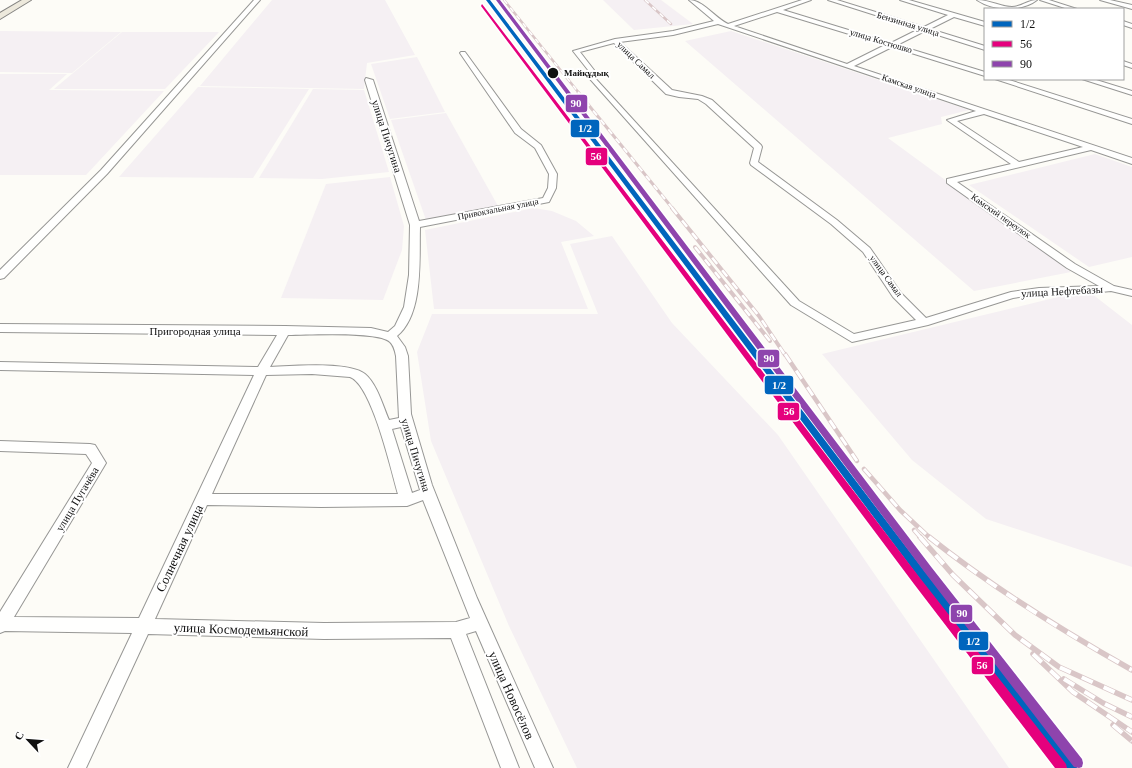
<svg xmlns="http://www.w3.org/2000/svg" width="1132" height="768" viewBox="0 0 1132 768" font-family="'Times New Roman',serif">
<style>
.industrial{fill:#f5f0f3}
.lines{fill:none;stroke-linecap:round;stroke-linejoin:round}
.minor-casing{stroke:#979795;stroke-width:2}
.major-casing{stroke:#858482;stroke-width:2}
.minor{fill:#fffffe;fill-rule:evenodd}
.major{fill:#ede9dc;fill-rule:evenodd}
.rail-far4-casing{stroke:#d9c6c7;stroke-width:2.5}
.rail-far3-casing{stroke:#d9c6c7;stroke-width:3}
.rail-far2-casing{stroke:#d9c6c7;stroke-width:4}
.rail-far1-casing{stroke:#d9c6c7;stroke-width:4.5}
.rail-casing{stroke:#d9c6c7;stroke-width:5.5}
.rail-far4{stroke:#fff;stroke-width:1.5;stroke-dasharray:5;stroke-linecap:butt}
.rail-far3{stroke:#fff;stroke-width:2;stroke-dasharray:6;stroke-linecap:butt}
.rail-far2{stroke:#fff;stroke-width:2.5;stroke-dasharray:8;stroke-linecap:butt}
.rail-far1{stroke:#fff;stroke-width:3;stroke-dasharray:10;stroke-linecap:butt}
.rail{stroke:#fff;stroke-width:4;stroke-dasharray:12;stroke-linecap:butt}
.rail-1-casing{stroke:#fff;stroke-width:3}
.rail-2-casing{stroke:#fff;stroke-width:3}
.rail-3-casing{stroke:#fff;stroke-width:3}
.rail-1{fill:#0065bd;fill-rule:evenodd}
.rail-2{fill:#e5007d;fill-rule:evenodd}
.rail-3{fill:#8e44ad;fill-rule:evenodd}
.stop-dot{fill:#111;stroke:#fff;stroke-width:1.5}
.labels{text-anchor:middle;stroke-width:4;stroke-linejoin:round;paint-order:stroke}
.far-street-label{font-size:9px;fill:#111;stroke:#fff}
.far-stop-label{font-size:9px;font-weight:bold;fill:#111;stroke:#fff;text-anchor:start}
.street-label{font-size:11px;fill:#111;stroke:#fff}
.near-street-label{font-size:13px;fill:#111;stroke:#fff}
.line-badge{stroke:#fff;stroke-width:1.5}
.badge-label{font-size:11px;text-anchor:middle;font-weight:bold;fill:#fff}
</style>
<rect width="100%" height="100%" fill="#fdfcf7"/>
<g class="industrial">
<polygon points="272,0 385,0 415,55 367,63 364,89 200,86"/>
<polygon points="603,0 661,0 693,24 634,30"/>
<polygon points="0,31 121,32 72,73 0,72"/>
<polygon points="731,31 969,110 941,117 942,124 888,138 1071,272 974,291 685,41"/>
<polygon points="122,32 219,32 165,89 54,89"/>
<polygon points="417,57 445,112 390,119 371,64"/>
<polygon points="0,74 67,74 49,90 164,91 86,175 0,175"/>
<polygon points="198,87 309,89 253,178 119,177"/>
<polygon points="313,89 364,90 389,172 322,179 259,178"/>
<polygon points="446,113 498,206 426,220 391,120"/>
<polygon points="1095,154 1132,167 1132,257 1089,267 969,185"/>
<polygon points="390,177 404,226 402,250 383,300 281,298 326,184"/>
<polygon points="534,208 552,211 576,221 594,236 561,242 588,309 434,309 425,230"/>
<polygon points="612,236 672,323 778,435 1009,768 577,768 509,626 431,441 417,352 432,314 598,314 570,244"/>
<polygon points="1087,290 1132,325 1132,567 986,519 912,460 822,354"/>
</g>
<g class="lines">
<g class="minor-casing">
<g id="minor">
<polygon points="254,0 260,0 107,174 4,278 0,279 0,270 101,170"/>
<path d="M689,0c14,0 26,18 39,24l74,-24h9l-28,10 108,33 28,-14 -91,-29h9l87,27 24,-12 -48,-15h9l76,22v4l-31,-9 -24,12 55,17v4l-60,-19 -28,14 88,27v4l-93,-29 -38,19 278,92v6l-41,-14 -134,32 118,82 39,22 18,4v6l-21,-5 -30,3h-42l-26,4 -85,27 -76,17 -61,-37 -201,-226 -2,-9 -15,-19 42,-12 58,-8 41,-10zM777,12l108,33 -38,19 -113,-38zM718,24l258,87 -29,9 64,44 -64,15v4l120,85 32,18 -60,2 -28,4 -85,26 -25,-25 -31,-45 -33,-28 -79,-58 4,-15 -1,-2 -49,-45 -10,-4 -30,-6 -52,-48 53,-7zM614,43l52,51 13,3 19,2 8,5 48,44 -4,15 1,2 80,59 32,28 30,45 23,23 -62,14 -55,-33 -204,-223 -1,-8 -14,-18zM984,114l99,33 -64,15 -62,-41z"/>
<path d="M977,0c12,0 25,7 35,7 9,0 16,-7 25,-7 -15,12 -44,11 -60,0z"/>
<polygon points="1040,0 1049,0 1077,9 1068,9"/>
<polygon points="1100,0 1110,0 1132,5 1132,9"/>
<polygon points="1123,21 1132,24 1132,28 1123,25"/>
<path d="M461,52h4l56,77 20,16 16,29 -1,14 -7,14 -129,25c-1,31 4,87 -23,109l8,11 3,9 3,58 21,71 45,113 76,170h-18l-59,-137 -10,3 53,134h-18l-50,-130 -127,1 -176,-5 -62,134h-18l64,-135 -127,-2 -5,2v-21l92,-149 -6,-9 -86,-3v-10l90,3 5,1 11,18 -92,154 125,1 115,-243 -254,-5v-8l258,5 19,-32 -277,-3v-8l285,2 86,2 17,4 7,-6 9,-19 5,-32 1,-50 -45,-145 1,-2 7,2 46,141 124,-23 5,-10 1,-14 -14,-26 -20,-15 -55,-80zM288,335c19,0 91,-4 102,7 4,4 5,9 6,14l3,62 -10,2c-6,-14 -12,-36 -24,-46 -16,-13 -74,-8 -95,-7zM312,374l38,3c22,8 41,93 48,117h-186l54,-119zM401,427l19,63 -8,3 -20,-64zM423,500l47,118 -14,4 -132,1 -169,-4 52,-114 114,2 86,-1z"/>
<polygon points="1123,61 1132,64 1132,68 1123,65"/>
<polygon points="995,79 1006,79 1132,119 1132,124"/>
<polygon points="1082,79 1093,79 1132,91 1132,95"/>
</g>
</g>
<g class="major-casing">
<polygon id="major" points="22,0 31,0 0,19 0,13"/>
</g>
<use href="#minor" class="minor"/>
<use href="#major" class="major"/>
<g class="rail-far4-casing">
<g id="rail-far4">
<polyline points="504,0 579,93"/>
<polyline points="645,0 671,24"/>
</g>
</g>
<g class="rail-far3-casing">
<polyline id="rail-far3" points="578,92 673,209"/>
</g>
<g class="rail-far2-casing">
<g id="rail-far2">
<polyline points="672,208 759,316 785,355"/>
<polyline points="695,247 770,341"/>
</g>
</g>
<g class="rail-far1-casing">
<g id="rail-far1">
<polyline points="785,354 857,461"/>
<polyline points="864,469 900,510 930,538"/>
<polyline points="914,530 921,538"/>
</g>
</g>
<g class="rail-casing">
<g id="rail">
<polyline points="920,537 953,575 1015,635 1059,667 1132,700"/>
<path d="M929,537c64,51 132,93 203,133"/>
<polyline points="1033,654 1073,692 1132,732"/>
<polyline points="1064,679 1103,703 1132,717"/>
<polyline points="1113,725 1132,741"/>
</g>
</g>
<use href="#rail-far4" class="rail-far4"/>
<use href="#rail-far3" class="rail-far3"/>
<use href="#rail-far2" class="rail-far2"/>
<use href="#rail-far1" class="rail-far1"/>
<use href="#rail" class="rail"/>
<g class="rail-1-casing">
<polygon id="rail-1" points="486,0 490,0 926,573 1076,764 1077,768 1065,768 920,579"/>
</g>
<g class="rail-2-casing">
<polygon id="rail-2" points="482,4 920,578 1066,764 1067,768 1055,768 914,584 481,6"/>
</g>
<g class="rail-3-casing">
<polygon id="rail-3" points="496,0 500,0 932,568 1082,759 1083,763 1082,767 1079,768 1074,767 926,574"/>
</g>
<use href="#rail-1" class="rail-1"/>
<use href="#rail-2" class="rail-2"/>
<use href="#rail-3" class="rail-3"/>
</g>
<circle class="stop-dot" cx="553" cy="73" r="6"/>
<g class="labels">
<g class="far-street-label">
<text transform="translate(908 24) rotate(17)" y="3">Бензинная улица</text>
<text transform="translate(881 41) rotate(17)" y="3">улица Костюшко</text>
<text transform="translate(636 60) rotate(44)" y="3">улица Самал</text>
<text transform="translate(909 86) rotate(19)" y="3">Камская улица</text>
<text transform="translate(498 209) rotate(-11)" y="3">Привокзальная улица</text>
<text transform="translate(1001 216) rotate(35)" y="3">Камский переулок</text>
<text transform="translate(886 276) rotate(54)" y="3">улица Самал</text>
</g>
<g class="far-stop-label">
<text x="564" y="76">Майқұдық</text>
</g>
<g class="street-label">
<text transform="translate(387 136) rotate(72)" y="4">улица Пичугина</text>
<text transform="translate(1062 291) rotate(-3)" y="4">улица Нефтебазы</text>
<text x="195" y="335">Пригородная улица</text>
<text transform="translate(416 455) rotate(73)" y="4">улица Пичугина</text>
<text transform="translate(77 499) rotate(-59)" y="4">улица Пугачёва</text>
</g>
<g class="near-street-label">
<text transform="translate(179 548) rotate(-65)" y="5">Солнечная улица</text>
<text transform="translate(241 629) rotate(2)" y="5">улица Космодемьянской</text>
<text transform="translate(512 695) rotate(66)" y="5">улица Новосёлов</text>
</g>
</g>
<g class="line-badge">
<rect x="565" y="94" width="23" height="19" rx="4" fill="#8e44ad"/>
<rect x="570" y="119" width="30" height="19" rx="4" fill="#0065bd"/>
<rect x="585" y="147" width="23" height="19" rx="4" fill="#e5007d"/>
<rect x="757" y="349" width="23" height="19" rx="4" fill="#8e44ad"/>
<rect x="764" y="375" width="30" height="20" rx="4" fill="#0065bd"/>
<rect x="777" y="402" width="23" height="19" rx="4" fill="#e5007d"/>
<rect x="950" y="604" width="23" height="19" rx="4" fill="#8e44ad"/>
<rect x="958" y="631" width="31" height="20" rx="4" fill="#0065bd"/>
<rect x="971" y="656" width="23" height="19" rx="4" fill="#e5007d"/>
</g>
<g class="badge-label">
<text x="576" y="107">90</text>
<text x="585" y="132">1/2</text>
<text x="596" y="160">56</text>
<text x="769" y="362">90</text>
<text x="779" y="389">1/2</text>
<text x="789" y="415">56</text>
<text x="962" y="617">90</text>
<text x="973" y="645">1/2</text>
<text x="982" y="669">56</text>
</g>
<rect x="984" y="8" width="140" height="72" fill="#ffffff" stroke="#a0a0a0"/>
<rect x="992" y="21" width="20" height="6" fill="#0065bd" stroke="#a0a0a0"/>
<text x="1020" y="28" font-size="12" fill="#111111">1/2</text>
<rect x="992" y="41" width="20" height="6" fill="#e5007d" stroke="#a0a0a0"/>
<text x="1020" y="48" font-size="12" fill="#111111">56</text>
<rect x="992" y="61" width="20" height="6" fill="#8e44ad" stroke="#a0a0a0"/>
<text x="1020" y="68" font-size="12" fill="#111111">90</text>
<g transform="translate(28 740) rotate(296)" stroke="#ffffff" stroke-width="3" paint-order="stroke">
<path d="M0-3L7 15L0 10L-7 15Z" fill="#111111"/>
<text y="-6" font-size="11" font-weight="bold" text-anchor="middle" fill="#111111">С</text>
</g>
</svg>
